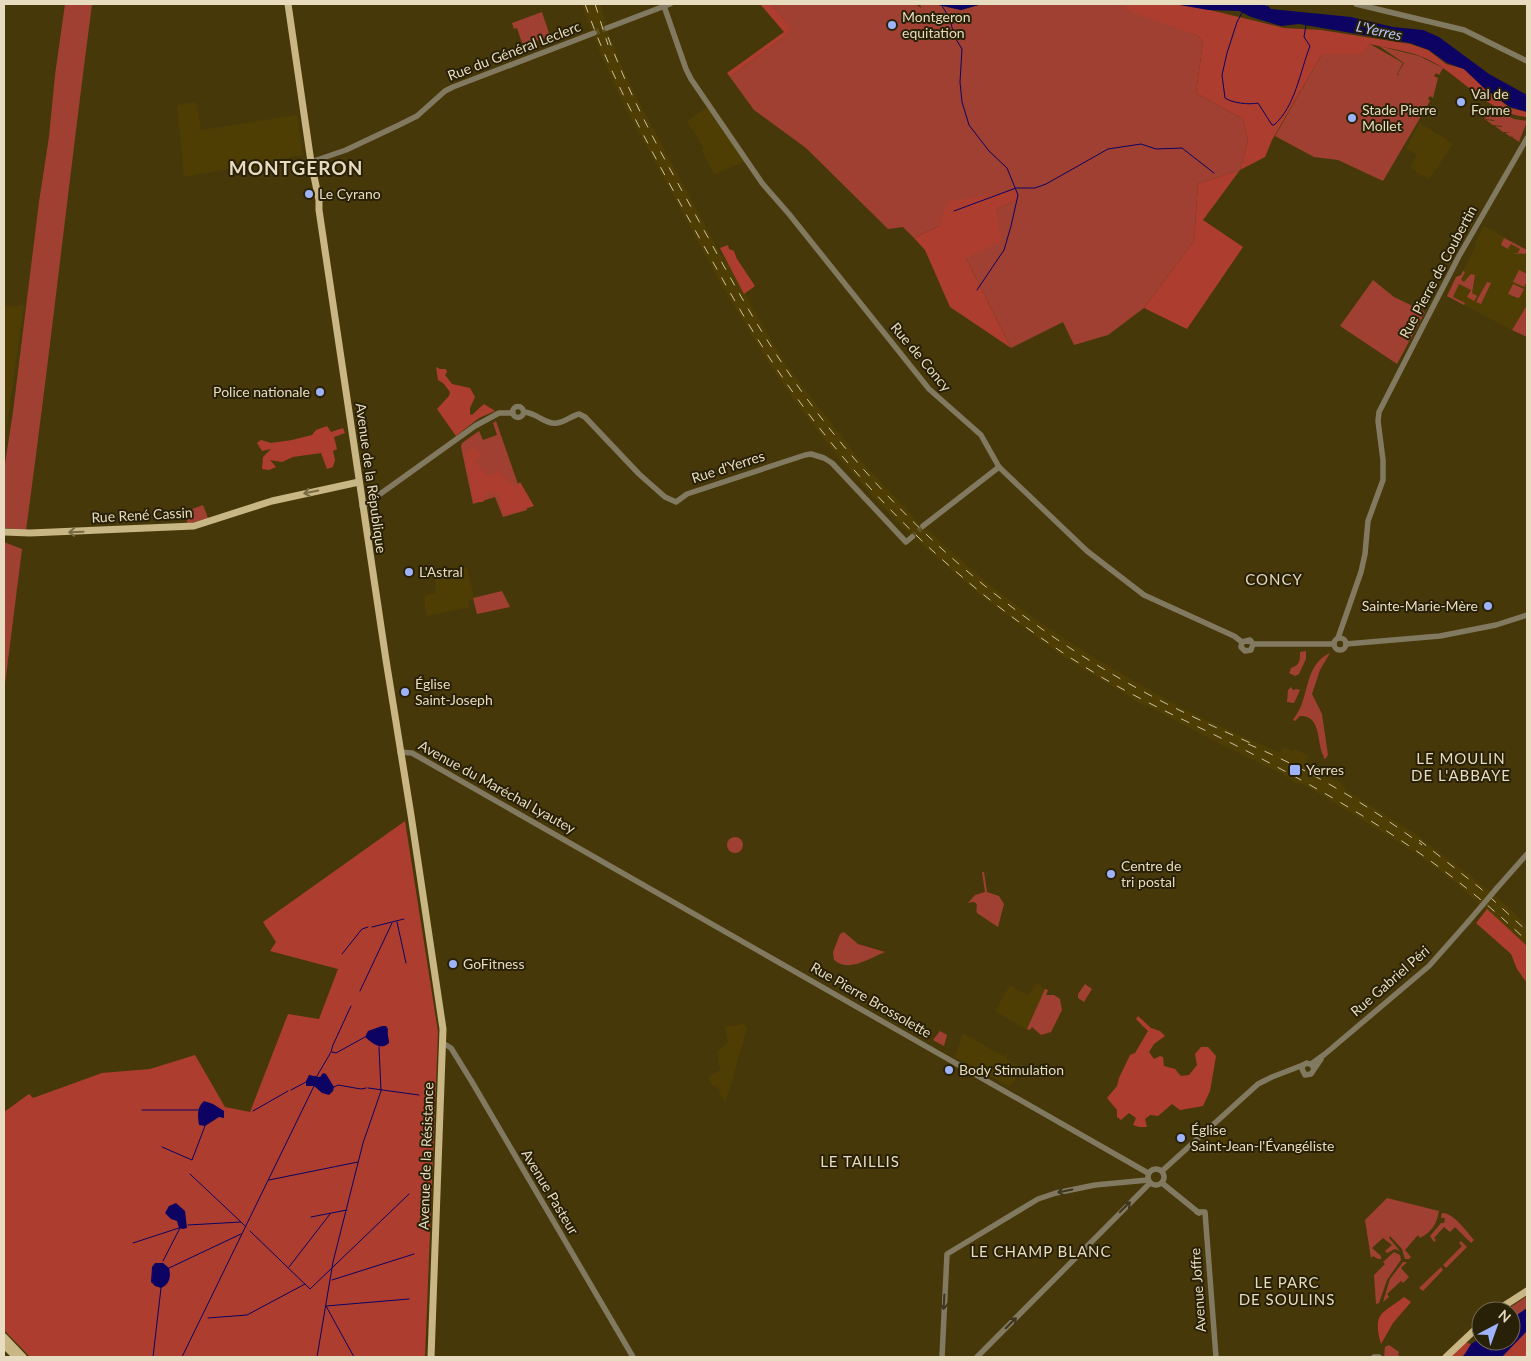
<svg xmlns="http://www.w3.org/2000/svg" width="1531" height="1361" viewBox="0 0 1531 1361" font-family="Lato,sans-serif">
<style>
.built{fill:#4f3e04}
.green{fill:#a04032}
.forest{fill:#ad3e2f}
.water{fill:#0c0362}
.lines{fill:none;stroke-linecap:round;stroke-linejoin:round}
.stream{stroke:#0c0362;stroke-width:1}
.minor-tunnel{stroke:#5f5124;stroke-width:5.5;stroke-dasharray:5.5 3;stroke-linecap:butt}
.minor{stroke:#827961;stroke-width:5.5}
.major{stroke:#c8b684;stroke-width:7}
.rail{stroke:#cdc2a2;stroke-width:1;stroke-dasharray:9 9;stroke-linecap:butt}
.minor-bridge{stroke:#827961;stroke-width:5.5}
.oneway{stroke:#786b46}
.oneway2{stroke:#3f361e}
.poi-dot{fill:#9db4fd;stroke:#292008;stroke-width:2}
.labels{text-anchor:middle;stroke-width:4;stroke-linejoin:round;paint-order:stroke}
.poi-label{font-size:14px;fill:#e7dcbf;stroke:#292008;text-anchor:start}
.street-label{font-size:14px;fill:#e7dcbf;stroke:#292008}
.water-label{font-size:15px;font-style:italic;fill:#b3c4f5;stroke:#292008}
.neighbourhood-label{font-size:15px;letter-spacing:1px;fill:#e7dcbf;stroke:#292008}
.district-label{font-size:19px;font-weight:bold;letter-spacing:1px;fill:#e7dcbf;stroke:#292008}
</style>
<rect width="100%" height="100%" fill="#473809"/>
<g class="built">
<polygon points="581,4 601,4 606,26 620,63 641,106 721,255 727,261 774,345 790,370 859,459 920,524 992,587 1039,622 1096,659 1176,705 1206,720 1280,753 1283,747 1291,751 1294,751 1295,749 1309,756 1306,763 1310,765 1310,766 1335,781 1337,780 1345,787 1344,789 1414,833 1490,891 1527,925 1527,946 1456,883 1414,852 1366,822 1310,788 1298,782 1297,784 1282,774 1218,743 1147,705 1146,707 1058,653 980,595 910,534 882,506 839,458 796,403 770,365 725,291 625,107 602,57"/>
<polygon points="196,102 201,130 297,115 303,155 184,177 177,105"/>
<polygon points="707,107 744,160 744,162 714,174 702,150 704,148 687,121"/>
<polygon points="1420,123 1453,144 1429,179 1410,168 1417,155 1406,148"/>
<polygon points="1484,226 1527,250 1527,305 1512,330 1447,296 1456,277 1461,275 1463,271 1475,248 1475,243"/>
<polygon points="24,305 4,445 4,307"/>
<polygon points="467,567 474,599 468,601 469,607 427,616 425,610 425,596 436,593 434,573"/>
<polygon points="1037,983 1045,989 1027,1030 995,1011 1010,985 1028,996"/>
<polygon points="744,1024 747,1028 726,1101 725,1102 721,1096 719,1089 716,1086 714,1087 708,1078 720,1070 717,1052 728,1042 725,1027"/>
<polygon points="963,1033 1004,1057 1006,1054 1008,1055 1006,1059 1022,1069 1010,1087 955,1057"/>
<polygon points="1217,1126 1230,1140 1212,1155 1200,1141"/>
</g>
<g class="green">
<path d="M65,4h27c-23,175 -42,351 -66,526l-20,-2h-2v-58l9,-58 26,-210 10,-65 6,-62z"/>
<polygon points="771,4 915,4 921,8 920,4 934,4 961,10 982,4 1122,4 1197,35 1203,42 1196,93 1243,119 1248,140 1240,170 1198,184 1194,241 1144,308 1108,335 1074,345 1063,322 1011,348 966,258 996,209 1017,200 939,226 914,238 903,227 888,229 806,148 754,110 730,77 780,40 791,30"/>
<polygon points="542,12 550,36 523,46 517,28 514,29 512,23"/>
<polygon points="1370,44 1403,63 1397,74 1399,76 1398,73 1404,63 1379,46 1419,56 1443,68 1439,75 1436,73 1434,76 1438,78 1433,98 1430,96 1428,99 1430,101 1383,181 1338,160 1314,157 1275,136 1322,54 1361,53"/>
<polygon points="1494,109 1514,119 1527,121 1519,142 1512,137 1515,135 1511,137 1505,133 1510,132 1503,132 1495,126 1502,127 1502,126 1493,125 1486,120 1495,121 1494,120 1484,119"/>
<polygon points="1504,238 1527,250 1525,254 1514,253 1517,254 1520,249 1511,244 1508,248 1510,250 1501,245"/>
<polygon points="1519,270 1527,274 1527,281 1524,287 1513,282"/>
<polygon points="1463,271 1465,272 1461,280 1464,282 1471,274 1475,275 1472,293 1477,296 1474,301 1467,297 1471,290 1459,284 1453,297 1465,303 1464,305 1447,296 1456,277 1461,275"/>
<polygon points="1373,280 1394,297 1425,312 1397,364 1340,326"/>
<polygon points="1487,282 1491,283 1481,304 1476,302"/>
<polygon points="1513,284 1524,289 1520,297 1518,298 1508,294"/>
<polygon points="1527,305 1527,337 1512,330"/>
<polygon points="496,421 527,510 503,517 495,497 473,504 461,447 462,443 479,431 483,440 497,435 493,423"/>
<polygon points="203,505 208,518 188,524 184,512"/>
<polygon points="4,542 22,549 4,692"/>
<polygon points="502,591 510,607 477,614 473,598"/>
<path d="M1306,651v8l-7,15 -4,2 -6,-3 2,-5c9,-3 9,-7 9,-16z"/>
<path d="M1330,653l-10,17 -8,24 10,20 6,41 -2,3 -3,1 1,-2c-8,-14 -2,-42 -24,-41l-5,5 -2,-1c3,-5 6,-9 8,-14 8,-20 7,-43 29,-53z"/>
<polygon points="1291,687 1293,690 1297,689 1300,690 1294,703 1287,702 1288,690"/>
<circle cx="735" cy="845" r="8"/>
<path d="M982,872h2l3,20 12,4 5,8 -6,23 -21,-14c-2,-5 3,-10 -4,-11l-5,1 7,-8 10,-3z"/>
<path d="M844,932l14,12 27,8c-15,6 -37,21 -51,8l-1,-8 7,-18z"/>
<polygon points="1085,984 1092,989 1084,1002 1078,998 1078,994"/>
<polygon points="1045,989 1048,990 1046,995 1054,995 1060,999 1062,1010 1051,1032 1041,1035 1032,1027 1030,1030 1027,1029"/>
<polygon points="940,1031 947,1035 944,1046 933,1040"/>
<path d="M1387,1198l52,13c-2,12 -7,21 -19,27l-2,-3 -13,15 6,7 -2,2h-4l-3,-10 -12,-13 -1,2 11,13 -5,-2 -8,4 -2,-2 7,-6 -9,-7 -11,10 9,8v3h-3l-5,-3 -2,2 -6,-38z"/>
<path d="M1442,1213c12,0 24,18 32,27l-3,3 -16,-16 -5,5 -6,-5 -10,11 2,2 -2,2 -4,-6 11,-13h3l1,-5h-4z"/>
<polygon points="1461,1241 1467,1247 1446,1268 1443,1265 1462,1246 1459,1243"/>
<polygon points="1394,1252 1400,1255 1401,1260 1387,1280 1379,1303 1376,1304 1374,1275 1385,1264 1383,1262"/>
<polygon points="1403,1262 1407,1262 1401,1268 1409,1277 1403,1283 1401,1281 1387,1294 1389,1297 1383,1302 1390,1279"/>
<polygon points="1441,1267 1443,1270 1423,1291 1419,1288"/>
<polygon points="1527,1296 1527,1308 1511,1320 1511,1311 1505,1311"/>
<polygon points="1389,1345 1399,1352 1398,1355 1401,1357 1384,1357 1385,1347"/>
</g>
<g class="forest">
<polygon points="760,4 771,4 792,30 780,40 730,77 727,73 784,32"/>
<path d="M1122,4h63l99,24 37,2 89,14 18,6 18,14 18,5 21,20 25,19 17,4v5c-37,-3 -63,-38 -94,-55 -19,-11 -43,-13 -63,-18l-9,10h-39l-50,86 -7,17 -25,13 -37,50 40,27 -56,82 -43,-21 50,-67 4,-57 42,-14 8,-30 -5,-21 -47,-26 7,-51 -6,-7 -66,-23z"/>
<polygon points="1015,191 1017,200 996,209 1001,241 966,258 1011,348 950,307 925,250 914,238 939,226 949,201"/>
<polygon points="728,245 729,249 734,251 737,259 755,286 744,294 720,248"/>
<polygon points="436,367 440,369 446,369 447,372 445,375 452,384 470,388 475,397 470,408 470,414 472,415 484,404 495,411 479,418 456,436 437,409 449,396 450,392 443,383 438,380"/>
<polygon points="327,426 331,432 343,428 345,433 334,437 337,449 333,451 335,460 333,467 327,469 321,453 293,457 282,462 270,460 276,467 269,470 262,469 263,457 271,449 262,451 257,443 261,440 271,443 292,440 312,435 316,430"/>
<path d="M474,447l8,8 -8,6 13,15 12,-4 16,15 5,-5 14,24c-11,3 -22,9 -32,7l-2,-19 -7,1 -5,-4 -5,11h-9l-9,-48z"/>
<polygon points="405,821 438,1032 425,1357 30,1357 4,1330 4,1112 29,1094 33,1098 102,1073 150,1069 195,1055 225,1107 250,1112 288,1014 319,1019 338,969 270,951 276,942 263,922"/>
<polygon points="1487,909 1527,946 1527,983 1517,969 1511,954 1476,923"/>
<polygon points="1138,1016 1151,1028 1160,1031 1165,1036 1154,1044 1149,1052 1154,1059 1160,1056 1163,1057 1164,1066 1175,1069 1181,1076 1189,1075 1197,1065 1195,1054 1201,1047 1208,1047 1216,1056 1210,1091 1203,1106 1180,1110 1172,1104 1158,1116 1150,1115 1145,1119 1147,1127 1139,1127 1133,1125 1136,1118 1129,1113 1121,1120 1117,1117 1117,1110 1107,1098 1117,1086 1119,1078 1130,1055 1135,1053 1148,1031 1136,1019"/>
<path d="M1404,1297l7,5 -18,21 -12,21c-9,-33 2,-30 23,-47z"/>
<polygon points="1527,1330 1527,1355 1526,1357 1498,1357 1511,1341"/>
<polygon points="1465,1342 1471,1344 1471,1349 1461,1357 1450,1357"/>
</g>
<g class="water">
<polygon points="934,4 982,4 961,10"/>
<polygon points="1174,4 1259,4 1268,6 1271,9 1351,17 1393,27 1423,30 1439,37 1489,74 1527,95 1527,112 1510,107 1485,89 1464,69 1447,63 1429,50 1410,43 1299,24 1281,26 1251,17 1239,11 1208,10"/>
<path d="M382,1026h4l2,3c-1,6 1,9 1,14 -8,8 -17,0 -24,-6l3,-6z"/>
<polygon points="323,1073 326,1074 334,1087 333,1091 329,1095 322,1093 314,1086 306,1086 306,1081 309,1075 320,1077"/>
<path d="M204,1101l9,3 11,7v7l-5,-1 -14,9 -6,-1c-1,-9 -3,-17 5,-24z"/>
<polygon points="176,1203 185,1211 187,1228 183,1229 179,1228 177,1221 171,1219 165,1213 169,1206"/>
<path d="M155,1263h8l6,5c2,8 1,16 -8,20l-6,-2 -4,-4 1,-15z"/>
<polygon points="1527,1308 1527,1331 1502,1357 1463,1357 1471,1344 1481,1338 1481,1341 1486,1341 1483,1345 1486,1348 1490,1341 1511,1341 1511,1319"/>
</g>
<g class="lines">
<g class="stream">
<polyline points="941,4 950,19 954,36 962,49 960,82 962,102 969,125 989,151 1007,168 1018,195 1011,226 1004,250 977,290"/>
<path d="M1243,11l-6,11 -10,31 -5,22 3,23c7,5 24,7 33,5l14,22h2c21,-18 26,-53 36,-79l-6,-9 2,-12"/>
<polyline points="954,211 1016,188 1035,188 1046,184 1108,149 1141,144 1156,149 1182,148 1214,173"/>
<polyline points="397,922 406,963"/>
<polyline points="372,927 404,919"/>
<polyline points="342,954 362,929 368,927"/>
<polyline points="360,991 392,923"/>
<polyline points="332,1052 336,1053 365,1037"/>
<polyline points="317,1076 331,1052 333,1045 351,1006"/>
<polyline points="334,1087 338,1085 361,1089 366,1088"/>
<polyline points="368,1088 419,1095"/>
<polyline points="291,1090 306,1082"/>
<polyline points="142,1110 198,1110"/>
<polyline points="253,1111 288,1091"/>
<polyline points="162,1147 192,1160 205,1126"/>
<polyline points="190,1174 241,1222"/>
<polyline points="269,1180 358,1162"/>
<polyline points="311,1217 347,1210"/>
<polyline points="188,1225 241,1222 246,1227"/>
<polyline points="250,1231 310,1289 409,1194"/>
<polyline points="133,1243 179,1228"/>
<polyline points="163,1261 180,1228"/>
<polyline points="289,1267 330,1214"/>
<polyline points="169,1268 241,1234"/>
<polyline points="332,1280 414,1254"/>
<polyline points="208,1318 247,1315 305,1284"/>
<polyline points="153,1357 161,1288"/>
<polyline points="182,1357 314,1086"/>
<polyline points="317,1357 333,1262 363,1143 381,1091 379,1047"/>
<polyline points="354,1357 326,1306 409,1299"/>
</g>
<g class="minor-tunnel">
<polyline points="594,33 607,28"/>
<polyline points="912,537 923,526"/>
</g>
<g class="minor">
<polyline points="1356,4 1464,30 1527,61"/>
<polyline points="664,6 686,69 691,79 762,183 789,214 929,389 981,435 999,467 1087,551 1144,595 1234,636 1242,642"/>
<polyline points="607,28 670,4"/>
<polyline points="311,162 346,150 399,125 417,116 445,91 453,87 594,33"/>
<circle cx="518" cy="412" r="5.5"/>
<path d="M524,412c13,1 22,13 33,11 8,-1 14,-7 22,-9l6,3 54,57 26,23 11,5 11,-8 118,-39 6,-1 13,4 8,5 74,79 6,-5"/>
<polyline points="362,506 369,502 475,426 499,413 513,413"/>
<polyline points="923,526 999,467"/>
<circle cx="1340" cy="644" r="6"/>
<polyline points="1338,638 1361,572 1365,554 1368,521 1383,480 1383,460 1378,421 1379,412 1459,256 1527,138"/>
<polyline points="1242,642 1250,640 1253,644 1333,644"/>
<polyline points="1242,642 1241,647 1245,651 1251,650 1253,644"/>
<polyline points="1346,644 1440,636 1496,625 1527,615"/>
<polyline points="400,752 412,753 1148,1173"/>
<polyline points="1497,888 1527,854"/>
<polyline points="443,1043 451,1048 472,1082 633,1357"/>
<polyline points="1311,1064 1325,1054 1429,966 1468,922"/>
<polyline points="1314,1069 1312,1065 1307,1063 1303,1065 1302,1069 1305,1075 1311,1074 1321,1059"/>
<circle cx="1156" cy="1177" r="8"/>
<polyline points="1162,1171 1258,1084 1272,1077 1303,1065"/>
<polyline points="1162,1183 1199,1213"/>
<polyline points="1197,1212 1205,1212 1216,1357"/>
<polyline points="942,1357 947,1254 1038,1199 1056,1193 1095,1185 1148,1180"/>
<polyline points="977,1357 1150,1183"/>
<polyline points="1374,1357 1379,1357"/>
</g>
<g class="major">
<polyline points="288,4 311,162 319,200 319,210 386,660 411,815 443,1029 431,1357"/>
<polyline points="4,532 30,533 194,526 272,501 359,482"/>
<polyline points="1496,1311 1527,1291"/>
<polyline points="4,1337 23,1357"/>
<polyline points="4,1345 16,1357"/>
<polyline points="1446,1357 1481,1324"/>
</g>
<g class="rail">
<path d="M585,4c26,74 64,142 101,210 34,60 66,121 106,177 82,116 189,214 311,287 51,30 107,53 159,81 97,51 186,106 265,182"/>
<polyline points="595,4 608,45"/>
<path d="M608,37c25,69 62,132 97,195 26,47 51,93 81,137 87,129 205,237 340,313 42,24 86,44 129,63"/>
<path d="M1248,744c62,26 120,61 174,101"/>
<polyline points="1419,840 1480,888 1527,931"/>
</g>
<polyline class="minor-bridge" points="1468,922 1497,888"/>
</g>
<defs><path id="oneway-shaft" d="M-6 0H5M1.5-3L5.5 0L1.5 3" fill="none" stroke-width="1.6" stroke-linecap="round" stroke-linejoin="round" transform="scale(1.25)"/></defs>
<g class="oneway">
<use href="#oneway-shaft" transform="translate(311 492) rotate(168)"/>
<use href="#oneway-shaft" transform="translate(76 532) rotate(178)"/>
</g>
<g class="oneway2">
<use href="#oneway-shaft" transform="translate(1065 1191) rotate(168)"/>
<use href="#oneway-shaft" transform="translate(1125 1207) rotate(-45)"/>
<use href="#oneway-shaft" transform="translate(944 1302) rotate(93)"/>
<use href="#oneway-shaft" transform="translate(1011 1323) rotate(-45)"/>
</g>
<g class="poi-dot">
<circle cx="892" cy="25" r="5"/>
<circle cx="1461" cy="102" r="5"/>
<circle cx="1352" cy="118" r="5"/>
<circle cx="309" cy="194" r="5"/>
<circle cx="320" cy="392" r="5"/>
<circle cx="409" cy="572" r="5"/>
<circle cx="1488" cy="606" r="5"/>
<circle cx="405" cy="692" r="5"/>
<rect x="1289" y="764" width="12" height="12" rx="2.5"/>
<circle cx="1111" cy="874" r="5"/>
<circle cx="453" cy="964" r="5"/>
<circle cx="949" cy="1070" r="5"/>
<circle cx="1181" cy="1138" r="5"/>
</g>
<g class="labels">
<g class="poi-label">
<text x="902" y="22">Montgeron<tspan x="902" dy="16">equitation</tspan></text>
<text x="1471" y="99">Val de<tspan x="1471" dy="16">Forme</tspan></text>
<text x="1362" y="115">Stade Pierre<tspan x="1362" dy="16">Mollet</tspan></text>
<text x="319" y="199">Le Cyrano</text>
<text x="310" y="397" text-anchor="end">Police nationale</text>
<text x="419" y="577">L'Astral</text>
<text x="1478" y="611" text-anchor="end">Sainte-Marie-Mère</text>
<text x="415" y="689">Église<tspan x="415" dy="16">Saint-Joseph</tspan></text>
<text x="1306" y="775">Yerres</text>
<text x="1121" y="871">Centre de<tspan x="1121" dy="16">tri postal</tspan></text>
<text x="463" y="969">GoFitness</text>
<text x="959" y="1075">Body Stimulation</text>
<text x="1191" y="1135">Église<tspan x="1191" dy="16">Saint-Jean-l'Évangéliste</tspan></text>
</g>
<g class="street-label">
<text transform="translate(514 51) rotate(-21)" y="5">Rue du Général Leclerc</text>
<text transform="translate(1438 272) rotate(-62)" y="5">Rue Pierre de Coubertin</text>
<text transform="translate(921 357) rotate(50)" y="5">Rue de Concy</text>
<text transform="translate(728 467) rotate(-18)" y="5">Rue d'Yerres</text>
<text transform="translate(371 478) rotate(82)" y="5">Avenue de la République</text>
<text transform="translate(142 515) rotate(-3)" y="5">Rue René Cassin</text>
<text transform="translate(497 787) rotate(29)" y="5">Avenue du Maréchal Lyautey</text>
<text transform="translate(1390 981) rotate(-41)" y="5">Rue Gabriel Péri</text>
<text transform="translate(871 1000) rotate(30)" y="5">Rue Pierre Brossolette</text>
<text transform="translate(426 1156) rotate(-88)" y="5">Avenue de la Résistance</text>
<text transform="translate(550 1192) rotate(59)" y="5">Avenue Pasteur</text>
<text transform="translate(1198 1290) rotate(-94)" y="5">Avenue Joffre</text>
</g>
<g class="water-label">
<text transform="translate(1379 31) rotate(12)" y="5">L'Yerres</text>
</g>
<g class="neighbourhood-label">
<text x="1274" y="585">CONCY</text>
<text x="1461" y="764">LE MOULIN<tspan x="1461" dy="17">DE L'ABBAYE</tspan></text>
<text x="860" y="1167">LE TAILLIS</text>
<text x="1041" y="1257">LE CHAMP BLANC</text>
<text x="1287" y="1288">LE PARC<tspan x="1287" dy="17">DE SOULINS</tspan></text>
</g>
<g class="district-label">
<text x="296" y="175">MONTGERON</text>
</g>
</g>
<rect width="1531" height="1361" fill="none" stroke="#e7dcbf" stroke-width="10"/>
<g transform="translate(1496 1326) rotate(41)"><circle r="24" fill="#292008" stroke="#756b51"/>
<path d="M0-4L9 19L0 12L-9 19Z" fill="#9db4fd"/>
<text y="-8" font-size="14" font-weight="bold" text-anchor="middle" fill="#e7dcbf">N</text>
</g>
</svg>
